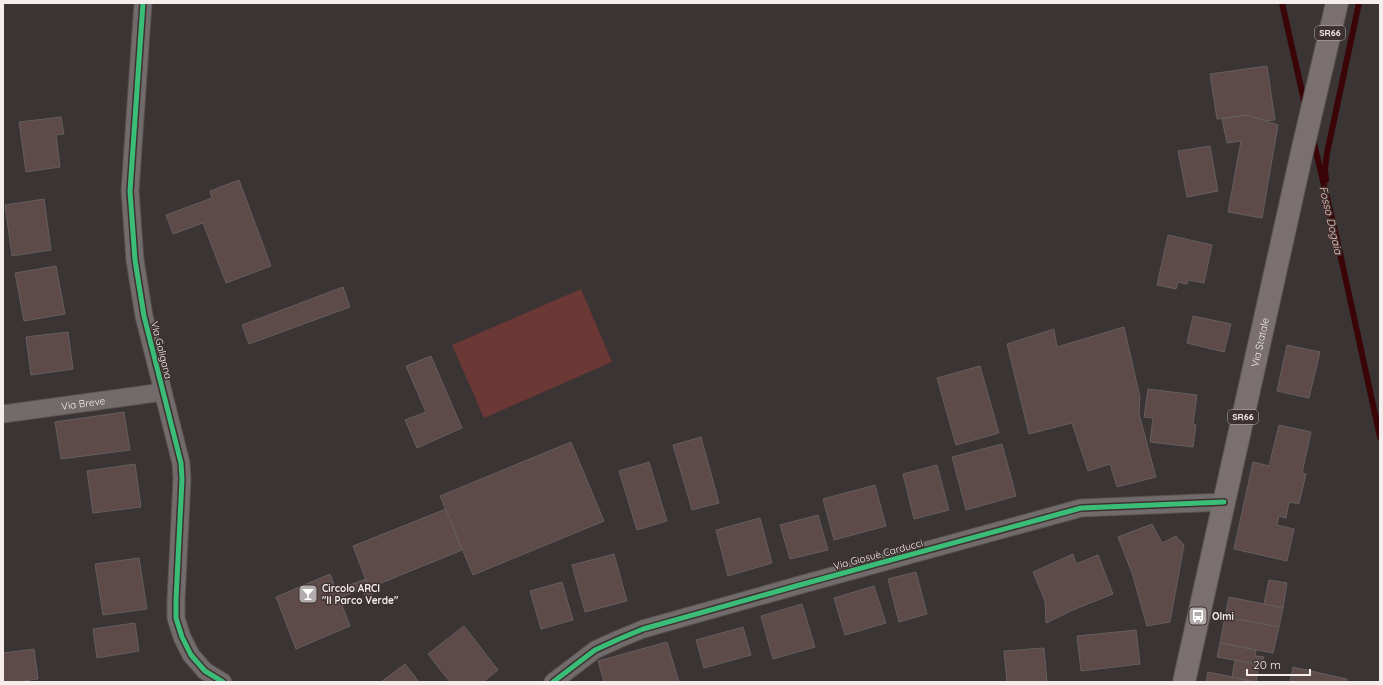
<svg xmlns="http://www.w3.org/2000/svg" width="1383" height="685" viewBox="0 0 1383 685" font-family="Quicksand,sans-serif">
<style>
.pitch{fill:#6b3836}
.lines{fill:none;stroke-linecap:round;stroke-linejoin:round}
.stream{stroke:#3b0507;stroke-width:6}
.building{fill:#5d4a49;stroke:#645f5e}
.minor-casing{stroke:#585352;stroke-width:19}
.primary-casing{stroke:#585352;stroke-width:24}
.minor{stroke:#716b6b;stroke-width:17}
.primary{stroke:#79706f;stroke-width:22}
.cycleway-casing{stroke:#3d3231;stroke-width:8}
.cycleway{stroke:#3abd76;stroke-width:5}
.labels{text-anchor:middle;stroke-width:3;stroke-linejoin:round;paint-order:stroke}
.shield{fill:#3d3231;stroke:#bdb5b4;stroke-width:1}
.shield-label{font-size:9px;font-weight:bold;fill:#f4edec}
.street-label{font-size:10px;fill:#f4edec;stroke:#3d3231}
.poi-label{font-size:10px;font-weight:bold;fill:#f4edec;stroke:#3d3231;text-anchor:start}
.water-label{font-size:11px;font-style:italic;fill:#f6c4bf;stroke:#3d3231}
</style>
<rect width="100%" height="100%" fill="#3a3434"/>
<polygon class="pitch" points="581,289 612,362 484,418 452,345"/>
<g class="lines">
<g class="stream">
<polyline points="1282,3 1305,105"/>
<polyline points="1313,139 1338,244 1380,437"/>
<polyline points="1326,180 1325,169 1327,153 1359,3"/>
</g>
</g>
<g class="building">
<polygon points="1267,66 1275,120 1266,121 1247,115 1217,119 1210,74"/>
<polygon points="1247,115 1278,125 1262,218 1228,212 1241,141 1227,143 1222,119"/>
<polygon points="61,117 64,134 56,135 60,167 26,172 19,122"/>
<polygon points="1210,146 1218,191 1187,197 1178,151"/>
<polygon points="239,180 271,266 226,283 203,223 173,234 166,215 212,198 210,191"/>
<polygon points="44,199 51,250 12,256 5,205"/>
<polygon points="1168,235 1212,245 1204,283 1188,280 1187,284 1178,282 1176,289 1157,285"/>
<polygon points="56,266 65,314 24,321 15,273"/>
<polygon points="343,287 350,307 249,344 242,325"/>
<polygon points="1193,316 1231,324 1224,352 1187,343"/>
<polygon points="1124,327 1140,397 1139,414 1156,477 1117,487 1110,464 1088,471 1072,423 1029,434 1007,344 1054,329 1057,347"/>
<polygon points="68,332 73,369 31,375 26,337"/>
<polygon points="1287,345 1320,352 1309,398 1277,391"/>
<polygon points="431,356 462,428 417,448 405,420 426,412 406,366"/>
<polygon points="980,366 999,433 956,445 937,378"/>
<polygon points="1148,389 1197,395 1193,424 1196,425 1193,447 1150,442 1153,418 1144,417"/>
<polygon points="124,412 130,450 61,459 55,422"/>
<polygon points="1279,425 1311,432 1302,473 1306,474 1299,504 1289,502 1286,518 1279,516 1277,525 1294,529 1287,561 1234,549 1253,462 1269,466"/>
<polygon points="701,437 719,503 692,510 673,445"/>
<polygon points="571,442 604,521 473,575 440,496"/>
<polygon points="1002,444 1016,496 966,510 952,457"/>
<polygon points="649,462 667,521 637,530 619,471"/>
<polygon points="135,464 141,507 93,513 87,471"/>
<polygon points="937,465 949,510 914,519 903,474"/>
<polygon points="875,485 886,526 834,540 823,499"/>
<polygon points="446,509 462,550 369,588 353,546"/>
<polygon points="818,515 828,550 790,559 780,525"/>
<polygon points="760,518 772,563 728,576 716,530"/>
<polygon points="1152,524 1162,543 1176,536 1184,545 1170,622 1147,626 1132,573 1118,537"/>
<polygon points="614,554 627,601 585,612 572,565"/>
<polygon points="1073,554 1076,564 1098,555 1113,594 1073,610 1046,623 1045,601 1033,572"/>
<polygon points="139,558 147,609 103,615 95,564"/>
<polygon points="916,572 927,614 899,622 888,579"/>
<polygon points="330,574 350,626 296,649 276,597"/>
<polygon points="366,579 373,597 367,600 362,589 339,598 336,590"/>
<polygon points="1269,580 1287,583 1283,608 1264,604"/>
<polygon points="562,582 573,620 541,629 530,591"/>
<polygon points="874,586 886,623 845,635 834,598"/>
<polygon points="1229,597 1283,608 1279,627 1225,617"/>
<polygon points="802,604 815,647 773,659 761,616"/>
<polygon points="1225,617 1279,627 1273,653 1220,643"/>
<polygon points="135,623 139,651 97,658 93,629"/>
<polygon points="464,626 498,670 483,682 450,682 428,654"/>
<polygon points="743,627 751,655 704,668 696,640"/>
<polygon points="1136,630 1140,664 1081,671 1077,636"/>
<polygon points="667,642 679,682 604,682 598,661"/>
<polygon points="1220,643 1256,650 1255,656 1264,657 1262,665 1217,657"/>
<polygon points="1044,648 1047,682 1007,682 1004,651"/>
<polygon points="34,649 38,679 17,682 3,682 3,653"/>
<polygon points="1235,660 1259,665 1256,682 1232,677"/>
<polygon points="405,664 419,682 381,682"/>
<polygon points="1293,667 1347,679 1346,682 1290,682"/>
<polygon points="1208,672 1232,677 1253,682 1206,682"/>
</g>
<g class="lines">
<g class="minor-casing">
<g id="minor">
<polyline points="143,3 130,191 135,260 144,316 181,463 182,479 176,600 176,618 182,637 191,655 205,671 223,682"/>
<path id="s1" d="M3,414l160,-22"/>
<polyline points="553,682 595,650 619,639 643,629 796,586 1081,508 1224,502"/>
</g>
</g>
<g class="primary-casing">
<g id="primary">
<path id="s2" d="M1184,682l118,-530 35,-149"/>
</g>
</g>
<use href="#minor" class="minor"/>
<use href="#primary" class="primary"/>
<g class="cycleway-casing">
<g id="cycleway">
<polyline points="143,3 130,191 135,260 144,316 181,463 182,479 176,600 176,618 182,637 191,655 205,671 223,682"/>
<polyline points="553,682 595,650 619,639 643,629 796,586 1081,508 1224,502"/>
</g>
</g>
<use href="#cycleway" class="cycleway"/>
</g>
<defs>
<g id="bar-square" transform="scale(1)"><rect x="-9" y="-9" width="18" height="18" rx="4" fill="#b3acac" stroke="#3d3231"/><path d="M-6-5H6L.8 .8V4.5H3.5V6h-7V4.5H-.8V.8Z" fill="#fff"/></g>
<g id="bus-square" transform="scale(1)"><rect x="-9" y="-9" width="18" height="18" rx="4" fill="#b3acac" stroke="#3d3231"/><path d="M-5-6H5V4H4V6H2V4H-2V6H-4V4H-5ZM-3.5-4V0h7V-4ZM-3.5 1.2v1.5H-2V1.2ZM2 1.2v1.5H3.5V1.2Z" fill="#fff"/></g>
</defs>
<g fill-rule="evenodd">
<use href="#bar-square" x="308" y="594"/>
<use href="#bus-square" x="1198" y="616"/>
</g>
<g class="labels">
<g class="shield">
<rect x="1315" y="26" width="30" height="14" rx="3"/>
<rect x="1228" y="410" width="30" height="14" rx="3"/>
</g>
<g class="shield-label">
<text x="1330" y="36">SR66</text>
<text x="1243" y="420">SR66</text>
</g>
<g class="street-label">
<text dy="4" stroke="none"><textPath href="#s2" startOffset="348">Via Statale</textPath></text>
<text transform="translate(162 350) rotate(76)" y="4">Via Galigana</text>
<text dy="4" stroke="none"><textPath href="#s1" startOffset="81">Via Breve</textPath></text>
<text transform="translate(878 554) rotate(-15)" y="4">Via Giosuè Carducci</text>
</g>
<g class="poi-label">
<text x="322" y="592">Circolo ARCI<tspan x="322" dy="12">"Il Parco Verde"</tspan></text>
<text x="1212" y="620">Olmi</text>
</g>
<g class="water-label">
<text transform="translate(1331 220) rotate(77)" y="4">Fosso Dogaia</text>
</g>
</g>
<rect width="1383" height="685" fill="none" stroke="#f4edec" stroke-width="8"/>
<path d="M1247 669v6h63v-6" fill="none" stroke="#f4edec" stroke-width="2"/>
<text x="1253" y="669" font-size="12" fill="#f4edec" stroke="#3d3231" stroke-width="3" paint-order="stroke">20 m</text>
</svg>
